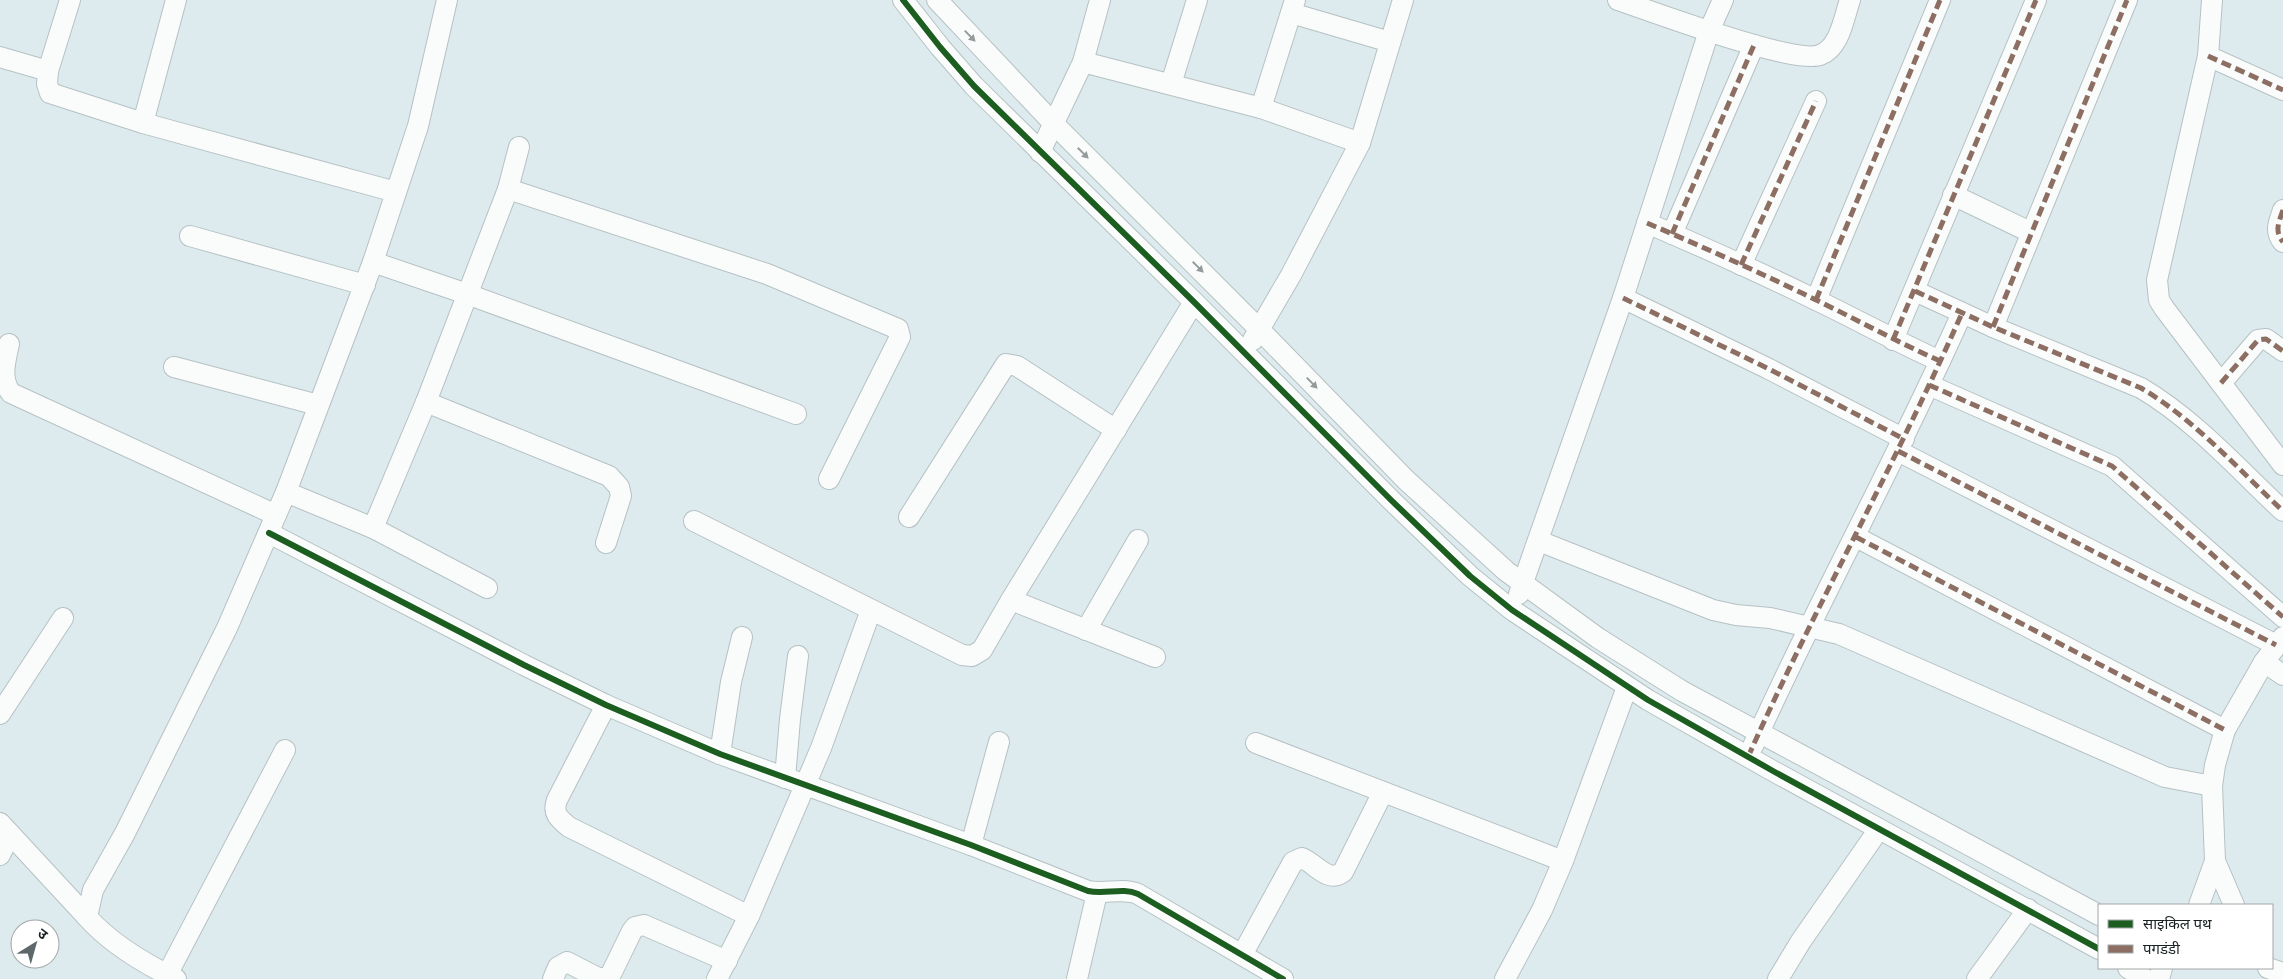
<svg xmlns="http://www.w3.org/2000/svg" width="2283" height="979" viewBox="0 0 2283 979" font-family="'Roboto Condensed','Noto Sans Devanagari',sans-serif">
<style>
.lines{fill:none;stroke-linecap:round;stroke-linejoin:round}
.minor-casing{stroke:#b6c1c3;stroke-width:22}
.minor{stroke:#fafcfc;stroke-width:20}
.quiet{stroke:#8d6e63;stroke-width:5;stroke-dasharray:10 5;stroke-linecap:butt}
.cycleway-casing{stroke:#fff;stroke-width:9}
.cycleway{stroke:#1b5e20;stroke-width:6}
.oneway{fill:#959a9b}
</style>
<rect width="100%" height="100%" fill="#ddebee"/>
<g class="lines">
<g class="minor-casing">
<g id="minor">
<polyline points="903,0 940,47 974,86 1194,302 1391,500 1470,576 1512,610 1648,700 1773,771 2099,949"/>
<polyline points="937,0 1054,124 1260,330 1406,480 1506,571 1598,638 1682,691 2099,915"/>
<path d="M1618,0c33,11 176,65 202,55 20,-7 24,-38 30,-55"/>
<polyline points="2212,0 2208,56 2157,280 2159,300 2164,308 2283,465"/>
<polyline points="1291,13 1390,42"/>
<polyline points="2208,56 2283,90"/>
<polyline points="0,57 48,71 70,0"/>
<polyline points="1083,62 1261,108 1360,143"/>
<polyline points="48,71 47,84 50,93 143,123 396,192"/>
<polyline points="1171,84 1197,0"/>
<polyline points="1261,108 1295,0"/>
<polyline points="143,123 176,0"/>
<polyline points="1040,152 1083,62 1100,0"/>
<polyline points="508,189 767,274 898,329 900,337 829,479"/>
<polyline points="1953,195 2030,232"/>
<path d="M2283,210c-4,12 -9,21 0,32"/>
<path d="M1647,223c56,24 112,49 167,76 42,20 83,43 126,62"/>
<polyline points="1672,234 1754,45"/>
<polyline points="190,236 365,285"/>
<polyline points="373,262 467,294 796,414"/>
<polyline points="1741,265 1816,101"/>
<path d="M1915,291l78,36 148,61c54,32 97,81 142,123"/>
<polyline points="1623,298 1769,369 1904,439"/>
<polyline points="1816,300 1940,0"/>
<polyline points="1993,327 2127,0"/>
<polyline points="1253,340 1291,275 1360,143 1403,0"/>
<polyline points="1893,340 2036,0"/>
<path d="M9,344c-4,18 -9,35 2,49l265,122"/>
<polyline points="174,367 318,405"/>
<polyline points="2221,383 2258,340 2266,339 2283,351"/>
<polyline points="1929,385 2112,466 2283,617"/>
<polyline points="426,402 609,476 619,487 621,496 606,543"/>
<polyline points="1898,451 2276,645"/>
<polyline points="286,492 373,528 487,588"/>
<polyline points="909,517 1006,364 1017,366 1116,430"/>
<polyline points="694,521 962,655 972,656 982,650 1011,600 1194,302"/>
<polyline points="373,528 426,402 508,189 519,147"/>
<path d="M269,533l255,132 82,40 114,49 251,91 117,46c17,4 34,-4 50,3l145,85"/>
<polyline points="1856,537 2225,730"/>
<polyline points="1539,541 1713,610 1736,615 1770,618 1839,634 2165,777 2212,786"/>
<polyline points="1519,594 1623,298 1709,31 1723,0"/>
<polyline points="1011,600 1155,657"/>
<polyline points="1086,630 1138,540"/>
<polyline points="2264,662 2283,675"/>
<path d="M606,705l-49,95c-5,13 2,19 12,27l180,89"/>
<polyline points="0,714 63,618"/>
<polyline points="1256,743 1563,861"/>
<path d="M1753,746c66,-147 144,-286 209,-433"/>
<polyline points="720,754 731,682 742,637"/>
<polyline points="785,778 790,719 798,656"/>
<polyline points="0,823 87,917"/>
<polyline points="971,845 999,742"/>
<polyline points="0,855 10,834"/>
<polyline points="2199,905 2215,861"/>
<polyline points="2234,905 2215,861 2212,786 2215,765 2225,730 2264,662 2283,637"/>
<path d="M1242,955l51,-93 9,-4c13,5 26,26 41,14l40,-80"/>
<polyline points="2128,968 2145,979"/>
<polyline points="2268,968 2283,973"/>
<polyline points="167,975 285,750"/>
<path d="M176,979c-33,-16 -65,-35 -89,-62l6,-27 32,-57 102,-205 59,-136 87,-230 45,-136 29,-126"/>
<polyline points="553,979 558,967 567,962 598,978 607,978 611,974 632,931 635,927 644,925 727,961"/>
<polyline points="717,979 749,916 821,748 871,610"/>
<polyline points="1077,979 1097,893"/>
<polyline points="1505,979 1542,910 1563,861 1627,687"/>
<polyline points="1778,979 1801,941 1879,829"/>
<polyline points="1977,979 2028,909"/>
<polyline points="2159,979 2162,968"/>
</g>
</g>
<use href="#minor" class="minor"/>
<g class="quiet">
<polyline points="2208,56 2283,90"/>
<path d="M2283,210c-4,12 -9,21 0,32"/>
<path d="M1647,223c56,24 112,49 167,76 42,20 83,43 126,62"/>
<polyline points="1672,234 1754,45"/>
<polyline points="1741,265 1816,101"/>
<path d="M1915,291l78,36 148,61c54,32 97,81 142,123"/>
<polyline points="1623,298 1769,369 1904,439"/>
<polyline points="1816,300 1940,0"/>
<polyline points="1993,327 2127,0"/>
<polyline points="1893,340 2036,0"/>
<polyline points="2221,383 2258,340 2266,339 2283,351"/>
<polyline points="1929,385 2112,466 2283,617"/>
<polyline points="1898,451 2276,645"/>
<polyline points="1856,537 2225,730"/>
<path d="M1748,757c67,-150 148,-294 214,-444"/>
</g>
<g class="cycleway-casing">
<g id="cycleway">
<polyline points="903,0 940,47 974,86 1194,302 1391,500 1470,576 1512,610 1648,700 1773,771 2099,949"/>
<path d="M269,533l255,132 82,40 114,49 251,91 117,46c17,4 34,-4 50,3l145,85"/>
</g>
</g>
<use href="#cycleway" class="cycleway"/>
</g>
<defs><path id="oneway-solid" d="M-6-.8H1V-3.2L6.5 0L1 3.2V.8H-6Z" transform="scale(1.25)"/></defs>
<g class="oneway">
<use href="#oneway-solid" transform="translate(970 36) rotate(46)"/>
<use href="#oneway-solid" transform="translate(1083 153) rotate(45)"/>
<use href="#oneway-solid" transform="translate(1198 267) rotate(45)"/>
<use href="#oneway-solid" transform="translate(1312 383) rotate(46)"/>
</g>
<rect x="2098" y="904" width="175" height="65" fill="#ffffff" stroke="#a3a7a7"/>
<rect x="2108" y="920" width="25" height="8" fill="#1b5e20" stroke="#a3a7a7"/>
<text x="2143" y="929" font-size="15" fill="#1a2224">साइकिल पथ</text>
<rect x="2108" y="945" width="25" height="8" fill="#8d6e63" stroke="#a3a7a7"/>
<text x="2143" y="954" font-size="15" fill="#1a2224">पगडंडी</text>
<g transform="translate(35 944) rotate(37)"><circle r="24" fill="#ffffff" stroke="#a3a7a7"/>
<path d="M0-4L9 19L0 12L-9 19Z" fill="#5e686b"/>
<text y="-8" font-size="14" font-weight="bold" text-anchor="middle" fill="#1a2224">उ</text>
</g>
</svg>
